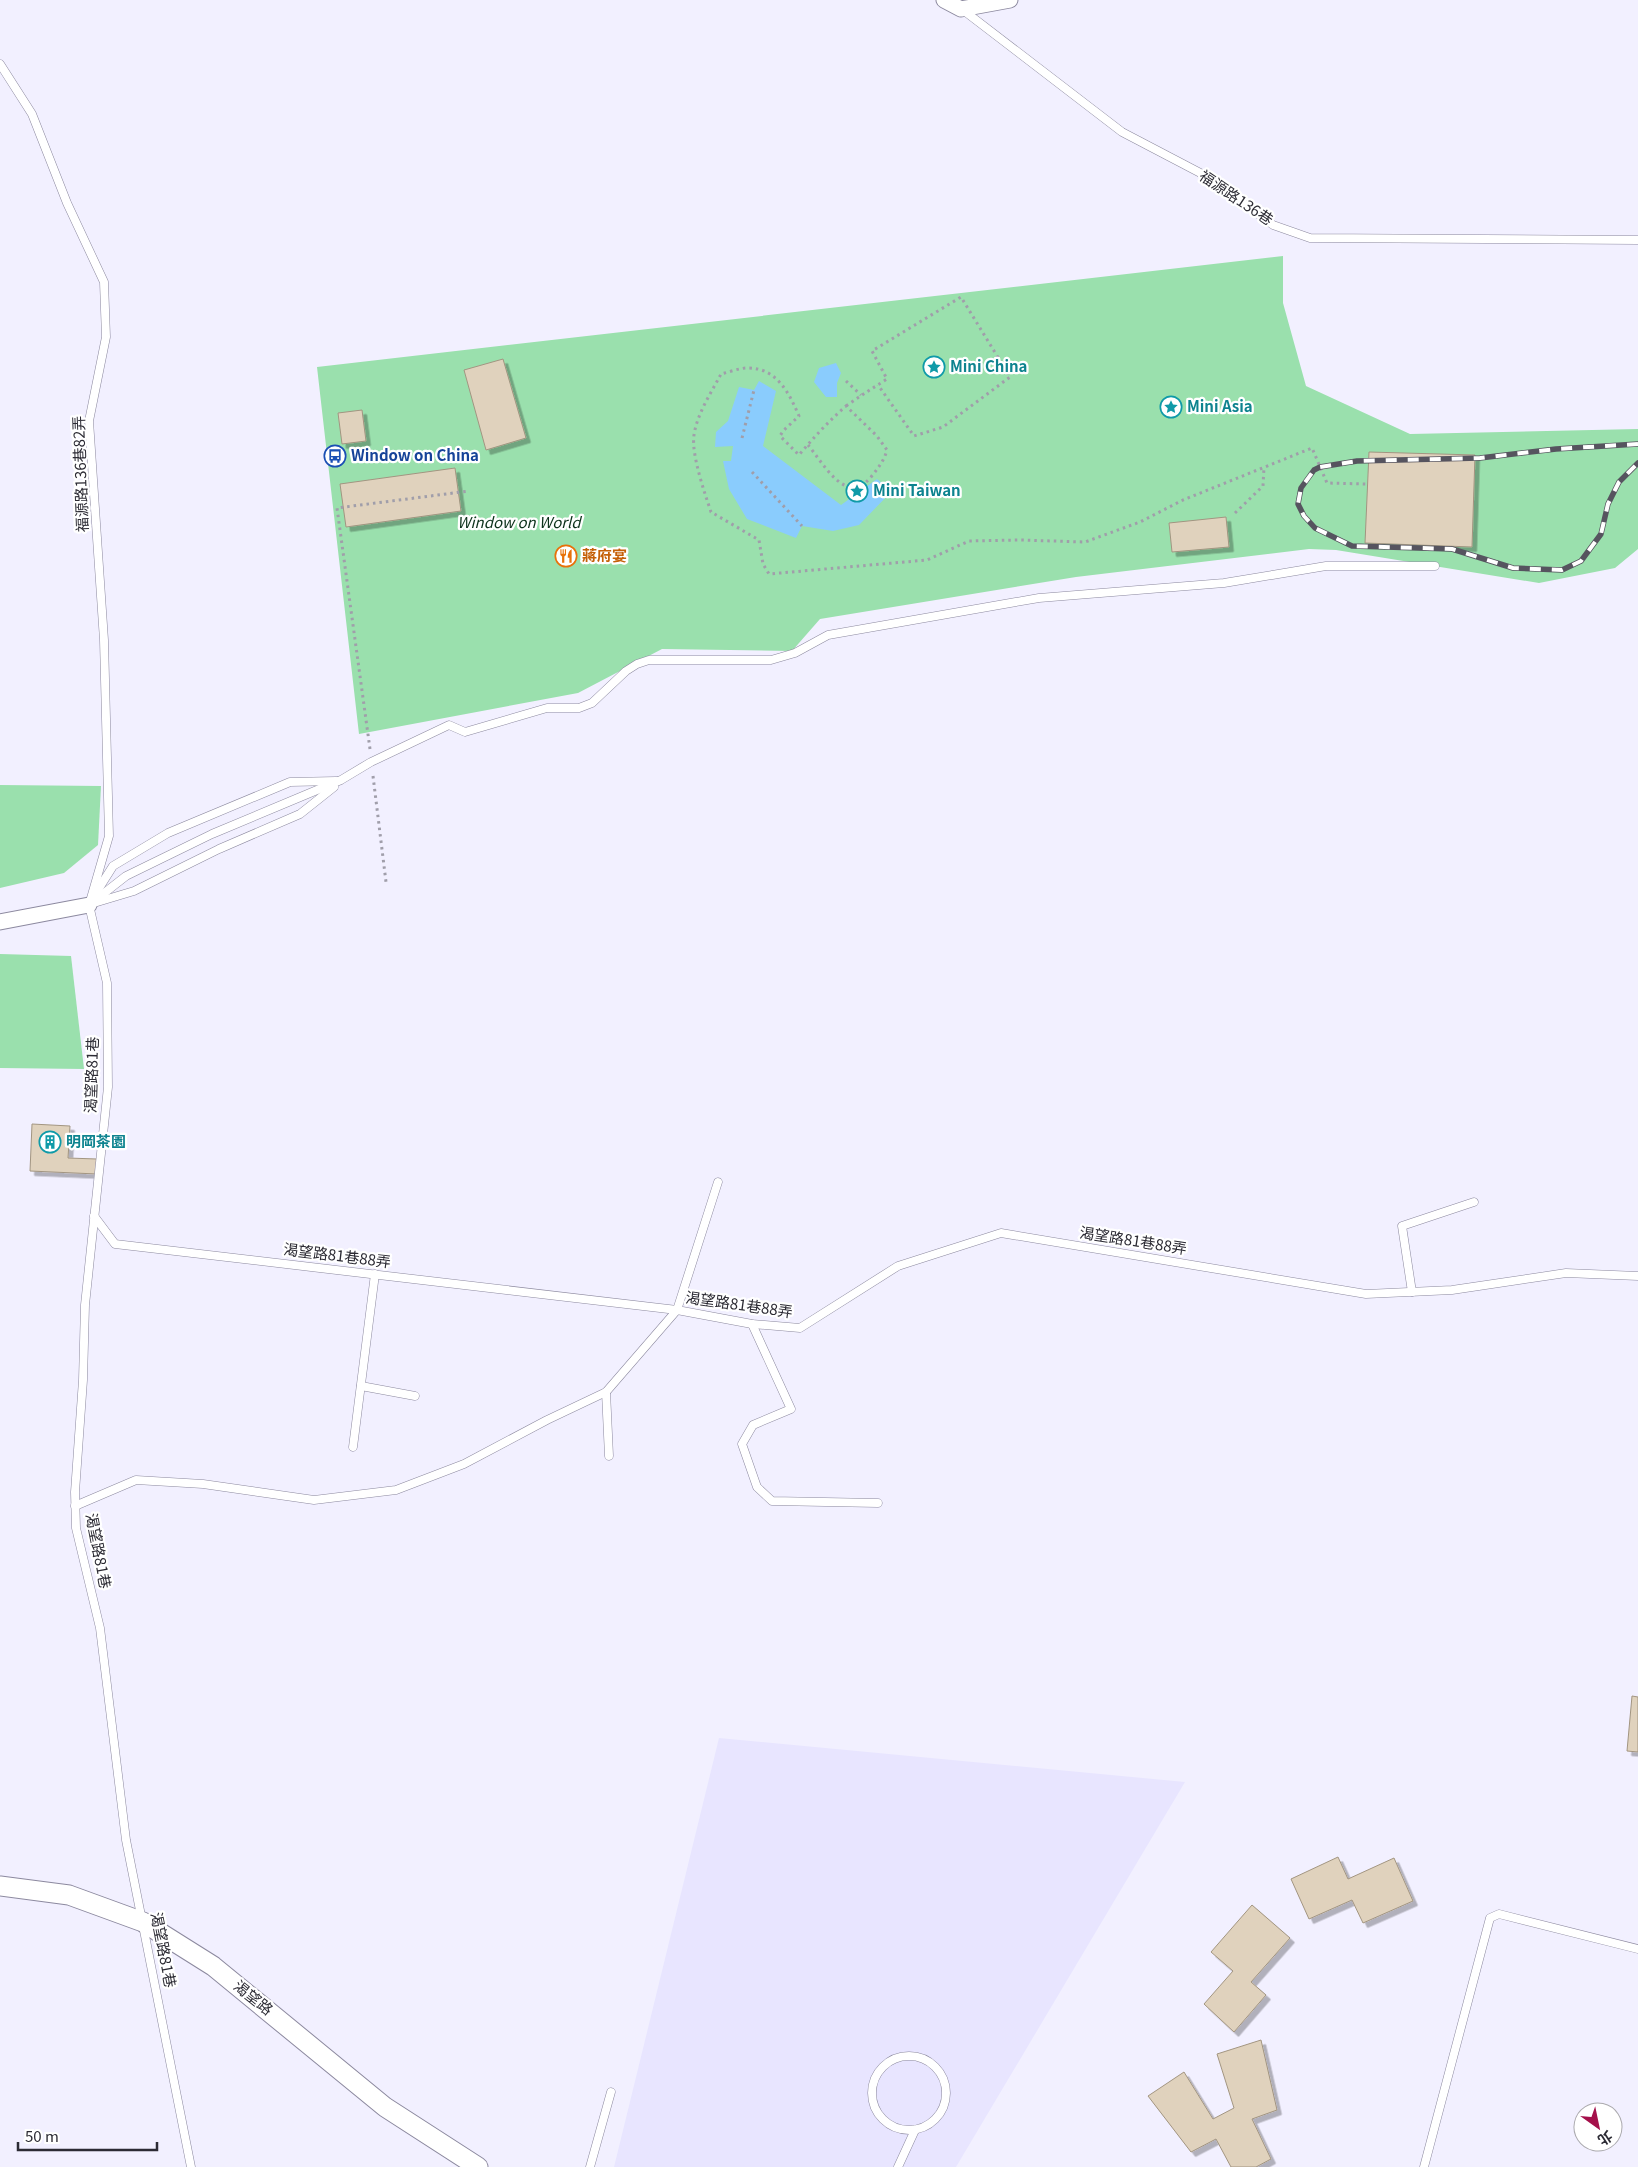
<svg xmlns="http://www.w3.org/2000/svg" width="1638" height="2167" viewBox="0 0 1638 2167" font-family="Georgia,'Noto Sans TC',serif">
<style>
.built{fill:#e8e5ff}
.green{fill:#9ae0ad}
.water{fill:#8accfd}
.building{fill:#e0d2bd;stroke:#a29581;filter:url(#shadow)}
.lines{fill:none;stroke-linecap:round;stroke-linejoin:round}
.service-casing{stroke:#8c899f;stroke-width:9}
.minor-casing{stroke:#8c899f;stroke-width:17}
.tertiary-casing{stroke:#8c899f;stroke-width:21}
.path{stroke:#a09eaa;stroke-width:3;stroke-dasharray:2.5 4;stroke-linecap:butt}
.service{stroke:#fff;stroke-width:8}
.minor{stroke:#fff;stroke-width:15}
.tertiary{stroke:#fff;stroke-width:19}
.rail-casing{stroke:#56545f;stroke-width:5.5}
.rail{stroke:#fff;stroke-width:4;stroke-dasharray:11;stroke-linecap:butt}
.labels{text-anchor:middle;stroke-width:4.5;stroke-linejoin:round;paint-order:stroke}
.street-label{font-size:15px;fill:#2c2b34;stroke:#fff}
.culture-label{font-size:15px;font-weight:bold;fill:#0d838f;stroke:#fff;text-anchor:start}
.transit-label{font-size:15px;font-weight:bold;fill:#164399;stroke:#fff;text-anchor:start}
.park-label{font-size:15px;font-style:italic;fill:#0c311a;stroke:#fff}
.food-label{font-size:15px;font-weight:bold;fill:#c56008;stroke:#fff;text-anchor:start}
</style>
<defs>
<filter id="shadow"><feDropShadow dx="4.5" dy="4.5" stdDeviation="0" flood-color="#0004"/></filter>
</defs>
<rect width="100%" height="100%" fill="#f2f0ff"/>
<polygon class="built" points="719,1738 1185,1782 956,2167 614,2167"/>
<g class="green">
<polygon points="1283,256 1283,303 1306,386 1410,434 1638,429 1638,549 1615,568 1539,583 1336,550 1309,549 1076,577 820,619 792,651 662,649 578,693 359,734 317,367"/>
<polygon points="0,785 101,786 98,845 64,873 0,888"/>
<polygon points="0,954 71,956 84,1069 0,1068"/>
</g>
<g class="water">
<polygon points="836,363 841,373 837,383 837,397 826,397 814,382 819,368"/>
<polygon points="759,381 776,391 763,446 841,505 877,479 892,491 859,525 833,531 802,526 796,538 747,519 729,489 723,461 731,461 733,446 715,447 716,432 728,421 739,387 754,390"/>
</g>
<g class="building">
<polygon points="503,359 526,438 486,450 464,370"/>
<polygon points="362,410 366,441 342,444 338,413"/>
<polygon points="1369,452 1475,455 1472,547 1365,543"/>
<polygon points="455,468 461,511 346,527 340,484"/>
<polygon points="1226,517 1229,547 1172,552 1169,523"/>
<polygon points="32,1124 70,1126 68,1158 97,1159 97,1174 30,1171"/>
<polygon points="1632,1696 1638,1697 1638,1752 1627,1751"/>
<polygon points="1338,1857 1348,1879 1394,1858 1413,1901 1363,1923 1352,1900 1309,1919 1291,1879"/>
<polygon points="1252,1905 1290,1938 1251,1982 1266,1995 1234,2032 1204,2004 1233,1971 1211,1952"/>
<polygon points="1261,2040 1277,2110 1252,2119 1271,2159 1256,2167 1231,2167 1216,2139 1191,2152 1148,2096 1184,2072 1213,2119 1234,2108 1217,2054"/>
</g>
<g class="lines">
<g class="service-casing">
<g id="service">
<polyline points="963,10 1122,132 1208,177 1273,225 1310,238 1638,240"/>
<polyline points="0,64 32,114 67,203 104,282 106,337 89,421 104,640 109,836 89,905 107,983 108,1087 85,1305 83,1380 75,1492 76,1528 100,1628 126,1840 191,2167"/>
<polyline points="94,896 113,866 168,833 290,782 336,781"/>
<polyline points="94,903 134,891 219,849 300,814 334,787"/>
<polyline points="89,905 126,876 212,834 341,780 371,762 449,725 465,732 547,708 579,708 592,703 626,671 637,664 649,660 771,660 795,653 828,635 1039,598 1224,583 1326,566 1435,566"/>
<polyline points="94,1216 115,1244 677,1310 752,1324 800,1328 898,1266 1001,1233 1366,1294 1452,1290 1566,1273 1638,1276"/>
<polyline points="1412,1292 1402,1226 1474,1202"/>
<polyline points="752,1324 791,1409 753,1425 742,1444 757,1487 772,1501 878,1503"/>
<polyline points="361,1386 415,1396"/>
<polyline points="606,1392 609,1456"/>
<polyline points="353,1447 375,1274"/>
<polyline points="75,1506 136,1480 203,1484 314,1500 396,1490 464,1464 547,1420 606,1392 677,1310 718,1182"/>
<circle cx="909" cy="2093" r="37"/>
<polyline points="590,2167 611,2092"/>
<polyline points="898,2167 915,2130"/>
<polyline points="1424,2167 1490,1918 1499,1914 1638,1949"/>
</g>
</g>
<g class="minor-casing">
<g id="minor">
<polyline points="944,0 961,9 1010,0"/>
<polyline points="0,922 89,905"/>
</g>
</g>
<g class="tertiary-casing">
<polyline id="tertiary" points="0,1886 69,1895 143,1922 213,1966 385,2107 478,2167"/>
</g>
<g class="path">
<polyline points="846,381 861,395"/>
<path d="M846,406c14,-10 27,-18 41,-27l-15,-28 89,-54 49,80 -67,50 -29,9 -36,-51"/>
<polyline points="742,438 754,390"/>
<path d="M808,445c16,19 38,62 63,32 7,-9 13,-16 16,-27l-10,-14 -31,-30c-17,15 -32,31 -47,49l-19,-19 3,-5 16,-15c-10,-23 -22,-48 -51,-48 -9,0 -19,4 -27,6 -10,19 -24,40 -27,61 -3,19 11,59 17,77l48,28 4,24 6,10 158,-14 42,-19 51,-1 65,2 55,-20 43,-22 129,-52 15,35 40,1"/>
<polyline points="752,472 802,526"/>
<polyline points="1235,513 1263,486 1264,467"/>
<polyline points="370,749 337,508 469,491"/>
<polyline points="373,776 386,882"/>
</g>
<use href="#service" class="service"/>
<use href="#minor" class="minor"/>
<use href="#tertiary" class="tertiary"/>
<g class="rail-casing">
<polyline id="rail" points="1638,444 1556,449 1480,458 1357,461 1320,467 1314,470 1301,488 1298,504 1304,516 1315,528 1352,546 1452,549 1513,568 1562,570 1581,561 1601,534 1608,504 1619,482 1638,463"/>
</g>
<use href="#rail" class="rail"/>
</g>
<defs>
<g id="sight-ring" transform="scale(1.125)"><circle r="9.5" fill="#fff" stroke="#0f9aa8" stroke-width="1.5"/><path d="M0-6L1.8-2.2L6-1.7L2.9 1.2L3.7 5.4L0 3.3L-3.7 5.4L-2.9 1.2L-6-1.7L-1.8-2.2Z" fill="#0f9aa8"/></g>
<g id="bus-ring" transform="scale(1.125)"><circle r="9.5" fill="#fff" stroke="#1a4fb4" stroke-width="1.5"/><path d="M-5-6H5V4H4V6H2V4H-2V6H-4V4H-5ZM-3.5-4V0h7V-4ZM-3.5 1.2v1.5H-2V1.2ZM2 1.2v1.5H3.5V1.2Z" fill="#1a4fb4"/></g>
<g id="restaurant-ring" transform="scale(1.125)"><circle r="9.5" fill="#fff" stroke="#e8710a" stroke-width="1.5"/><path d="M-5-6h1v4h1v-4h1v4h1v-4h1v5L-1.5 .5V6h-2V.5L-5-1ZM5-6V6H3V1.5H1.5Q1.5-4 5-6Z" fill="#e8710a"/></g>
<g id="building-ring" transform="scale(1.125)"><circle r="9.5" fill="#fff" stroke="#0f9aa8" stroke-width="1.5"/><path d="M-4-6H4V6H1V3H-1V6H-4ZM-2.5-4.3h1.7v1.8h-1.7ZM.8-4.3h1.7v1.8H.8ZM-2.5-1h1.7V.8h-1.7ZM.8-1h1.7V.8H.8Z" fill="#0f9aa8"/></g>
</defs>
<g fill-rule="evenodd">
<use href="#sight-ring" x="934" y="367"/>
<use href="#sight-ring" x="1171" y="407"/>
<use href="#bus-ring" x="335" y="456"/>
<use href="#sight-ring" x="857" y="491"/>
<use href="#restaurant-ring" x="566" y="556"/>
<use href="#building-ring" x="50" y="1142"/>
</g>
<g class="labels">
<g class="street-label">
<text transform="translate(1236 198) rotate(34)" y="5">福源路136巷</text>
<text transform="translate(81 474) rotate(-92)" y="5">福源路136巷82弄</text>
<text transform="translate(92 1075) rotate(-88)" y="5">渴望路81巷</text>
<text transform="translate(1133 1241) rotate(9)" y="5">渴望路81巷88弄</text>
<text transform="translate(337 1256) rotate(7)" y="5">渴望路81巷88弄</text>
<text transform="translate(739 1305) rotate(8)" y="5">渴望路81巷88弄</text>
<text transform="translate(98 1551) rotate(79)" y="5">渴望路81巷</text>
<text transform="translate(163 1950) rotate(79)" y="5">渴望路81巷</text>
<text transform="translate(253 1998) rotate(39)" y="5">渴望路</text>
</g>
<g class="culture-label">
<text x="950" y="372">Mini China</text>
<text x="1187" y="412">Mini Asia</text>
<text x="873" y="496">Mini Taiwan</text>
<text x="66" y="1147">明岡茶園</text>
</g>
<g class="transit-label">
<text x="351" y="461">Window on China</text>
</g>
<g class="park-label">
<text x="519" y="528">Window on World</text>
</g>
<g class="food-label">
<text x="582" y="561">蔣府宴</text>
</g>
</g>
<g transform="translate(1598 2127) rotate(147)"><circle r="24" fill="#ffffff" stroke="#abaaae"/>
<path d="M0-4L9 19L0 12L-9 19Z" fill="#a5104b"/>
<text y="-8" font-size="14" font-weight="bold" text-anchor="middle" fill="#2c2b34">北</text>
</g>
<path d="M18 2142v8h139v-8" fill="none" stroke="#2c2b34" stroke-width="2.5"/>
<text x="25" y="2142" font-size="15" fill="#2c2b34" stroke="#ffffff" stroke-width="4" paint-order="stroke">50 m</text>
</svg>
